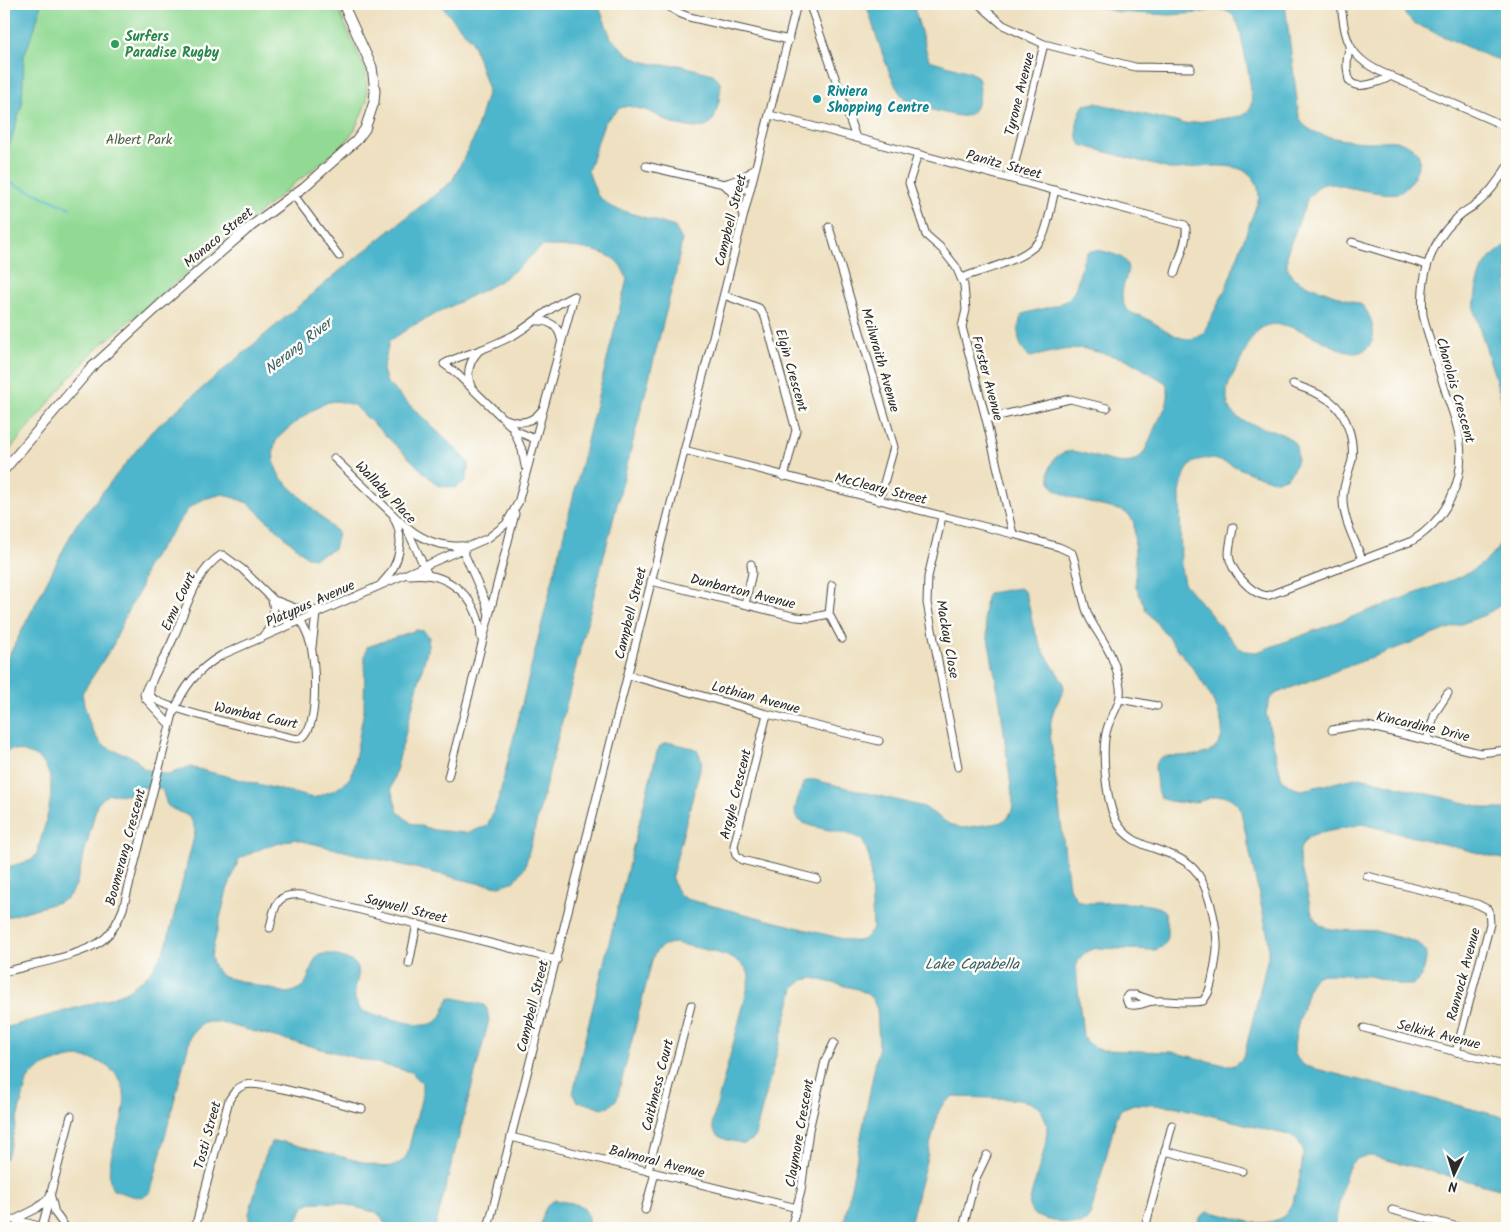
<svg xmlns="http://www.w3.org/2000/svg" width="1511" height="1232" viewBox="0 0 1511 1232" font-family="Kalam,sans-serif">
<style>
.green{fill:#92da94;stroke:#5e8260}
.water{fill:#4eb6cc;stroke:#3c707c;fill-rule:evenodd}
.lines{fill:none;stroke-linecap:round;stroke-linejoin:round}
.stream{stroke:#4eb6cc;stroke-width:2}
.minor-casing{stroke:#484641;stroke-width:9}
.tertiary-casing{stroke:#484641;stroke-width:11}
.minor{stroke:#fff;stroke-width:7}
.tertiary{stroke:#fff;stroke-width:9}
.leisure-dot{fill:#2e9e5b;stroke:#fdfcf7;stroke-width:2}
.culture-dot{fill:#0f9aa8;stroke:#fdfcf7;stroke-width:2}
.labels{text-anchor:middle;stroke-width:5;stroke-linejoin:round;paint-order:stroke}
.leisure-label{font-size:14px;font-weight:bold;fill:#27864d;stroke:#fdfcf7;text-anchor:start}
.culture-label{font-size:14px;font-weight:bold;fill:#0d838f;stroke:#fdfcf7;text-anchor:start}
.street-label{font-size:14px;fill:#2b2b2b;stroke:#fdfcf7}
.park-label{font-size:14px;fill:#4a604a;stroke:#fdfcf7}
.water-label{font-size:15px;font-style:italic;fill:#375c63;stroke:#fdfcf7}
</style>
<rect width="100%" height="100%" fill="#fdfcf7"/>
<filter id="ink" filterUnits="userSpaceOnUse"><feTurbulence type="fractalNoise" baseFrequency=".02" numOctaves="2"/><feDisplacementMap in="SourceGraphic" scale="10" xChannelSelector="R" yChannelSelector="G"/><feConvolveMatrix kernelMatrix="1 2 1 2 8 2 1 2 1" color-interpolation-filters="sRGB"/></filter>
<filter id="wash" filterUnits="userSpaceOnUse"><feTurbulence type="fractalNoise" baseFrequency=".0096" numOctaves="4" result="noise"/><feDisplacementMap in="SourceGraphic" scale="20" xChannelSelector="R" yChannelSelector="G"/><feGaussianBlur stdDeviation="1.12" result="paint"/><feColorMatrix in="noise" values="0 0 0 0 0 0 0 0 0 0 0 0 0 0 0 0 0 1.4 0 .05"/><feComposite in="paint" operator="in"/></filter>
<g filter="url(#wash)">
<rect width="100%" height="100%" fill="#eee0c0"/>
<polygon class="green" points="4,4 336,4 366,72 367,101 355,129 343,146 295,183 97,348 67,381 4,457"/>
<g class="water">
<polygon points="8,4 41,4 35,27 24,56 22,104 4,164 4,21"/>
<path d="M441,4h157l13,34 17,16 13,7 18,4h20l34,9 8,10 -2,17 -5,18 -9,8 -11,1 -21,-4 -24,-13 -21,-5 -8,2 -16,15 -16,48 9,24 14,12 64,20 7,13 -6,32 -151,595 -10,14 -15,5 -23,-3 -183,-44 -29,8 -26,12 -12,31 -16,66 2,8 5,9 6,4 63,16c26,-5 19,-20 30,-37 8,-4 16,-2 24,1 30,9 12,20 14,42l6,11 7,3 49,12c22,1 25,-7 31,-26l3,-2 33,8 3,4 2,11 -54,208h-48l-6,-12 -7,-4 -35,-9 -27,-1 -7,3 -12,23h-40l-4,-7v-7l17,-62 6,-10h12l94,24c13,2 22,0 29,-11l15,-59v-13l-11,-11 -194,-50h-8l-8,2 -10,11 -40,156c-9,12 -26,2 -38,-1 -18,-37 40,-95 -8,-125 -14,-8 -28,-10 -43,-5 -15,4 -26,8 -35,21l-19,73 -4,6v-132l104,-29 19,-8 15,-11 11,-11 13,-23 29,-113c-2,-23 -15,-17 -28,-28l-5,-16 -19,-2 -15,8 -19,-1 -5,3 -7,8 -21,80 -7,11 -7,5 -58,17v-50l28,-8 5,-7c7,-28 31,-84 -7,-99 -9,-3 -17,-6 -26,-3v-86l72,-140 76,-94 190,-162 110,-88 22,-43 14,-48 -16,-49 -27,-31zM542,246c19,0 66,1 78,19 3,4 5,9 7,14l-129,522 -11,25 -21,7 -32,-3 -23,-7 -13,-11 -7,-23 37,-142 1,-10 -5,-6 -8,-1 -49,17 -2,9 -1,54 -12,65 -7,8 -10,7 -22,8 -123,-31 -11,3 -10,5 -25,-6c-14,-20 -21,-12 -39,-23 -13,-7 -21,-39 -23,-53l31,-48 15,-35 12,-20 6,-23 43,-59 15,-9 19,-5 25,9 59,54 7,1 20,-9 4,-16 -57,-55c-7,-11 -10,-24 -5,-37 5,-9 43,-37 53,-39 10,-2 17,1 26,4l82,79 18,3 11,-7 3,-19 -82,-79 -4,-13 6,-28 21,-15 87,-44 21,-15z"/>
<path d="M866,4h47l16,56 41,12 8,5c4,12 2,36 -13,39 -8,2 -52,-11 -59,-16 -16,-13 -32,-74 -40,-96z"/>
<path d="M1086,4h199l14,112c2,5 4,9 9,12 12,10 48,14 63,14 16,-1 22,-4 37,3 8,4 13,10 11,18 -2,9 -10,25 -18,29 -10,6 -59,-6 -72,-9l-8,2 -13,12 -21,56v14l5,10 10,6 60,22c6,6 10,16 11,24 3,14 -10,28 -25,23 -22,-6 -62,-37 -85,-25 -12,7 -18,25 -24,37 -5,9 -11,18 -12,28 -4,40 53,31 67,51 3,4 3,9 3,14 0,6 -5,16 -10,20 -29,19 -97,-62 -107,17l1,74 3,15 54,64 7,4 12,1 203,-75c15,-7 32,-18 40,-33 4,-7 5,-16 7,-24v81l-22,14 -208,78 -7,6 -4,14 15,63c5,9 10,12 21,14l58,-13 130,32h17v51l-145,-36 -50,11 -7,5 -5,9 -1,10 13,55c3,5 6,10 10,12 13,7 38,3 53,5 9,2 18,5 26,7 15,3 29,8 24,26 -2,10 -4,16 -13,21h-10l-32,-9 -43,-2 -8,1 -7,5 -3,7c-4,14 -18,55 -14,67 2,5 5,8 10,12l202,52v73l-135,-35c-9,0 -18,2 -23,11 -5,9 -14,52 -13,61h-140c2,-8 4,-13 12,-16 18,1 44,15 61,10 6,-1 13,-4 17,-8 8,-8 20,-56 16,-67 -3,-6 -8,-9 -14,-12l-115,-29 -39,-2 -13,5 -5,10 -25,94c-2,5 -5,9 -11,11 -7,2 -37,-5 -44,-8 -4,-2 -5,-6 -7,-10 4,-23 14,-45 17,-67 3,-15 -1,-29 -15,-36 -13,-6 -60,-5 -77,-6 -9,4 -13,8 -16,17l-29,114h-66l36,-183 -2,-36 -4,-9 -7,-7 -9,-4 -44,-11 -10,2 -9,8 -40,151 -10,5c-15,-5 -33,-3 -31,-24l32,-121c1,-8 6,-19 3,-27 -6,-18 -57,-25 -74,-29 -10,1 -16,4 -21,14l-36,142 -8,8 -6,1 -26,-7 -4,-7 12,-56 72,-286 3,-6 6,-3h6l21,5 5,3 4,10 -30,115c2,11 5,17 14,23l165,42c11,1 15,-2 22,-12l-3,-68c-2,-6 -3,-13 -7,-19 -9,-13 -62,-11 -67,-26 -3,-7 3,-19 5,-27 2,-7 6,-10 14,-9l109,27 25,17 13,4 37,-5 9,-5 4,-8 1,-8 -13,-100 -16,-85 2,-20 3,-4 30,-5 5,3 3,6 6,29 9,23 21,33 1,8 -10,19 -3,12 -1,12 19,154 8,13 8,3c15,0 72,-3 80,9 1,15 8,35 -11,38l-57,-2c-12,3 -19,8 -21,21l7,67c6,8 10,12 19,14l70,2 52,13h11l6,-5 4,-8 23,-95v-20l-28,-130c-5,-5 -9,-10 -16,-11 -9,-1 -20,5 -30,6 -8,1 -32,1 -35,-7 -3,-5 -2,-13 -3,-19 -1,-4 -2,-11 1,-15 7,-13 54,6 64,-22 11,-33 -55,-103 -75,-129l-10,-23 -2,-64 -4,-7 -7,-5c-15,-4 -59,-12 -69,-23 -5,-5 -6,-14 -4,-21 3,-8 8,-13 16,-15 8,-2 16,1 23,3 13,3 37,13 49,4 9,-7 13,-24 18,-34 8,-14 16,-26 10,-42l-40,-24 -45,-11 -19,2 -32,7c-13,-9 -15,-30 -7,-43 18,-7 47,-5 53,-28 4,-11 5,-23 11,-34 9,-3 16,-1 26,2 30,9 4,28 10,48 1,3 3,7 6,9 5,4 10,4 14,6 14,6 30,21 45,22 6,0 10,-3 15,-5l23,-46 33,-90c0,-47 -60,-28 -90,-29l-88,-24c-8,-10 -4,-30 3,-40l12,-2 88,21 57,-8c5,-3 9,-5 10,-11 3,-16 -9,-61 -12,-79l-6,-11 -9,-5 -6,-1 -20,4 -28,2 -52,-3z"/>
<polygon points="1401,4 1507,4 1507,62 1487,56 1414,23 1406,16"/>
<polygon points="1507,244 1507,416 1474,310 1477,283 1481,271 1490,258"/>
<path d="M556,1200c21,5 34,2 32,28h-48c3,-11 3,-24 16,-28z"/>
</g>
<g class="lines">
<polyline class="stream" points="4,180 70,208"/>
</g>
</g>
<g filter="url(#ink)">
<g class="lines">
<g class="minor-casing">
<g id="minor">
<polyline points="665,4 679,13 689,17 789,40"/>
<polyline points="809,4 813,14 856,138"/>
<polyline points="979,4 1003,25 1044,44 1135,67 1191,68"/>
<path d="M1341,4c4,34 6,52 40,68l126,55"/>
<path d="M1350,48c-3,7 -3,12 -3,20 1,3 1,9 2,12 6,12 34,1 42,-4"/>
<path d="M770,115l415,110c5,11 -7,36 -10,48"/>
<polyline points="918,154 909,183 926,235 942,249 956,267 964,285 966,310 962,327 986,419 1013,534"/>
<polyline points="646,166 750,190"/>
<polyline points="1011,178 1044,44"/>
<polyline points="293,194 339,256"/>
<path d="M743,216c-3,-14 -9,-22 -19,-32 12,-4 23,-7 31,-16"/>
<polyline points="829,227 894,447 879,501"/>
<polyline points="1352,242 1427,265"/>
<path d="M961,278c24,-9 70,-19 82,-42 6,-14 8,-31 12,-46"/>
<polyline points="724,295 759,308 765,317 796,430 784,477"/>
<path d="M537,321c13,-1 22,6 24,18"/>
<path d="M1293,384c27,10 47,15 56,46 3,9 4,20 3,30 -3,12 -9,24 -9,37 -1,21 12,43 19,62"/>
<path d="M471,386c-5,-13 -2,-24 7,-34"/>
<path d="M506,419c14,6 27,3 36,-9"/>
<polyline points="986,419 1070,399 1107,408"/>
<polyline points="513,429 522,450 525,466"/>
<path d="M535,439l-19,-8 -60,-58 -12,-9c11,-7 24,-9 36,-14 11,-4 22,-9 32,-14 22,-12 39,-31 62,-40"/>
<path d="M684,450l329,84 46,13 13,6c7,19 8,39 15,59 4,12 12,21 18,32 8,14 13,28 15,43 2,16 -7,25 -12,39 -8,21 -2,72 7,93 17,34 54,26 78,49 15,15 23,54 24,75 1,9 -5,39 -8,48 -1,3 -4,7 -6,10 -16,3 -32,-1 -48,0 -9,0 -18,7 -27,3l-2,-6 2,-3h8l18,6"/>
<polyline points="334,458 406,527 428,575"/>
<polyline points="518,503 574,296"/>
<polyline points="942,517 928,577 927,603 958,767"/>
<path d="M407,527c18,15 36,20 59,19"/>
<path d="M1233,527c-1,9 -4,19 -4,27 1,17 22,40 38,42l145,-55c33,-20 53,-59 48,-98 -1,-15 -7,-30 -12,-44 -9,-28 -18,-56 -25,-84 -3,-36 6,-71 33,-96 6,-7 15,-11 22,-16 12,-10 21,-23 29,-36"/>
<polyline points="461,546 486,603 489,615"/>
<path d="M409,575c40,-5 71,24 72,63"/>
<polyline points="651,581 796,617 810,618 829,614"/>
<path d="M382,583c17,-17 24,-43 12,-65"/>
<polyline points="832,585 829,614 842,639"/>
<polyline points="277,601 295,608 322,610"/>
<polyline points="745,604 752,573 751,564"/>
<path d="M263,636c10,-10 13,-22 9,-36"/>
<polyline points="312,647 316,614"/>
<path d="M157,670c-3,7 -10,18 -6,26 7,12 116,36 137,41 4,1 11,3 15,0 16,-12 12,-73 8,-91 -2,-9 -7,-17 -10,-25"/>
<path d="M155,674c6,-12 13,-23 18,-35 12,-26 22,-68 48,-84h2l19,14 39,38 8,18"/>
<polyline points="628,675 767,714 879,741"/>
<polyline points="148,685 144,694 145,698 170,725"/>
<polyline points="1120,699 1157,706"/>
<polyline points="767,714 734,846 736,855 742,860 817,879"/>
<polyline points="1332,730 1354,726 1367,726 1480,753 1507,750"/>
<polyline points="1427,740 1435,713 1448,693"/>
<polyline points="448,777 515,514"/>
<polyline points="1367,876 1477,904 1489,910 1490,924 1456,1052"/>
<path d="M270,928c5,-22 5,-35 32,-33l255,65"/>
<polyline points="409,964 417,924"/>
<path d="M4,972c25,-7 83,-17 101,-34 9,-8 14,-19 18,-29l50,-195c10,-27 25,-45 49,-59l266,-117 18,-14 13,-23"/>
<polyline points="1364,1028 1507,1065"/>
<polyline points="511,1137 797,1208"/>
<polyline points="1165,1151 1242,1171"/>
<polyline points="648,1171 691,1005"/>
<polyline points="51,1197 55,1213 66,1228"/>
<polyline points="645,1210 655,1173"/>
<polyline points="1392,1210 1462,1228"/>
<polyline points="4,1217 47,1228"/>
<polyline points="14,1220 36,1209 48,1199"/>
<polyline points="42,1227 71,1116"/>
<path d="M195,1228l34,-128c4,-6 8,-13 16,-15 16,-5 96,19 117,24"/>
<polyline points="488,1228 797,4"/>
<polyline points="791,1228 801,1191 809,1130 825,1061 834,1043"/>
<polyline points="963,1228 975,1180 987,1155"/>
<polyline points="1145,1228 1172,1125"/>
</g>
</g>
<g class="tertiary-casing">
<polyline id="tertiary" points="4,470 91,368 160,305 246,230 304,187 356,141 365,129 374,102 375,91 372,67 343,4"/>
</g>
<use href="#minor" class="minor"/>
<use href="#tertiary" class="tertiary"/>
</g>
</g>
<circle class="leisure-dot" cx="115" cy="44" r="5"/>
<circle class="culture-dot" cx="817" cy="99" r="5"/>
<g class="labels">
<g class="leisure-label">
<text x="125" y="41">Surfers<tspan x="125" dy="16">Paradise Rugby</tspan></text>
</g>
<g class="culture-label">
<text x="827" y="96">Riviera<tspan x="827" dy="16">Shopping Centre</tspan></text>
</g>
<g class="street-label">
<text transform="translate(1019 94) rotate(-76)" y="5">Tyrone Avenue</text>
<text transform="translate(1004 164) rotate(15)" y="5">Panitz Street</text>
<text transform="translate(730 220) rotate(-76)" y="5">Campbell Street</text>
<text transform="translate(218 237) rotate(-40)" y="5">Monaco Street</text>
<text transform="translate(881 360) rotate(74)" y="5">Mcilwraith Avenue</text>
<text transform="translate(792 370) rotate(74)" y="5">Elgin Crescent</text>
<text transform="translate(988 378) rotate(75)" y="5">Forster Avenue</text>
<text transform="translate(1456 390) rotate(74)" y="5">Charolais Crescent</text>
<text transform="translate(881 488) rotate(14)" y="5">McCleary Street</text>
<text transform="translate(386 492) rotate(46)" y="5">Wallaby Place</text>
<text transform="translate(743 591) rotate(14)" y="5">Dunbarton Avenue</text>
<text transform="translate(178 601) rotate(-65)" y="5">Emu Court</text>
<text transform="translate(310 603) rotate(-24)" y="5">Platypus Avenue</text>
<text transform="translate(630 613) rotate(-76)" y="5">Campbell Street</text>
<text transform="translate(948 639) rotate(80)" y="5">Mackay Close</text>
<text transform="translate(756 697) rotate(15)" y="5">Lothian Avenue</text>
<text transform="translate(256 715) rotate(12)" y="5">Wombat Court</text>
<text transform="translate(1423 726) rotate(13)" y="5">Kincardine Drive</text>
<text transform="translate(735 794) rotate(-76)" y="5">Argyle Crescent</text>
<text transform="translate(125 847) rotate(-75)" y="5">Boomerang Crescent</text>
<text transform="translate(406 908) rotate(14)" y="5">Saywell Street</text>
<text transform="translate(1463 974) rotate(-75)" y="5">Rannock Avenue</text>
<text transform="translate(532 1006) rotate(-76)" y="5">Campbell Street</text>
<text transform="translate(1439 1034) rotate(14)" y="5">Selkirk Avenue</text>
<text transform="translate(657 1085) rotate(-76)" y="5">Caithness Court</text>
<text transform="translate(799 1133) rotate(-80)" y="5">Claymore Crescent</text>
<text transform="translate(207 1135) rotate(-75)" y="5">Tosti Street</text>
<text transform="translate(657 1161) rotate(14)" y="5">Balmoral Avenue</text>
</g>
<g class="park-label">
<text x="139" y="144">Albert Park</text>
</g>
<g class="water-label">
<text transform="translate(298 346) rotate(-38)" y="5">Nerang River</text>
<text x="972" y="969">Lake Capabella</text>
</g>
</g>
<rect width="1511" height="1232" fill="none" stroke="#fdfcf7" stroke-width="20"/>
<g transform="translate(1454 1174) rotate(184)" stroke="#fdfcf7" stroke-width="4" paint-order="stroke">
<path d="M0-4L9 19L0 12L-9 19Z" fill="#2b2b2b"/>
<text y="-8" font-size="14" font-weight="bold" text-anchor="middle" fill="#2b2b2b">N</text>
</g>
</svg>
